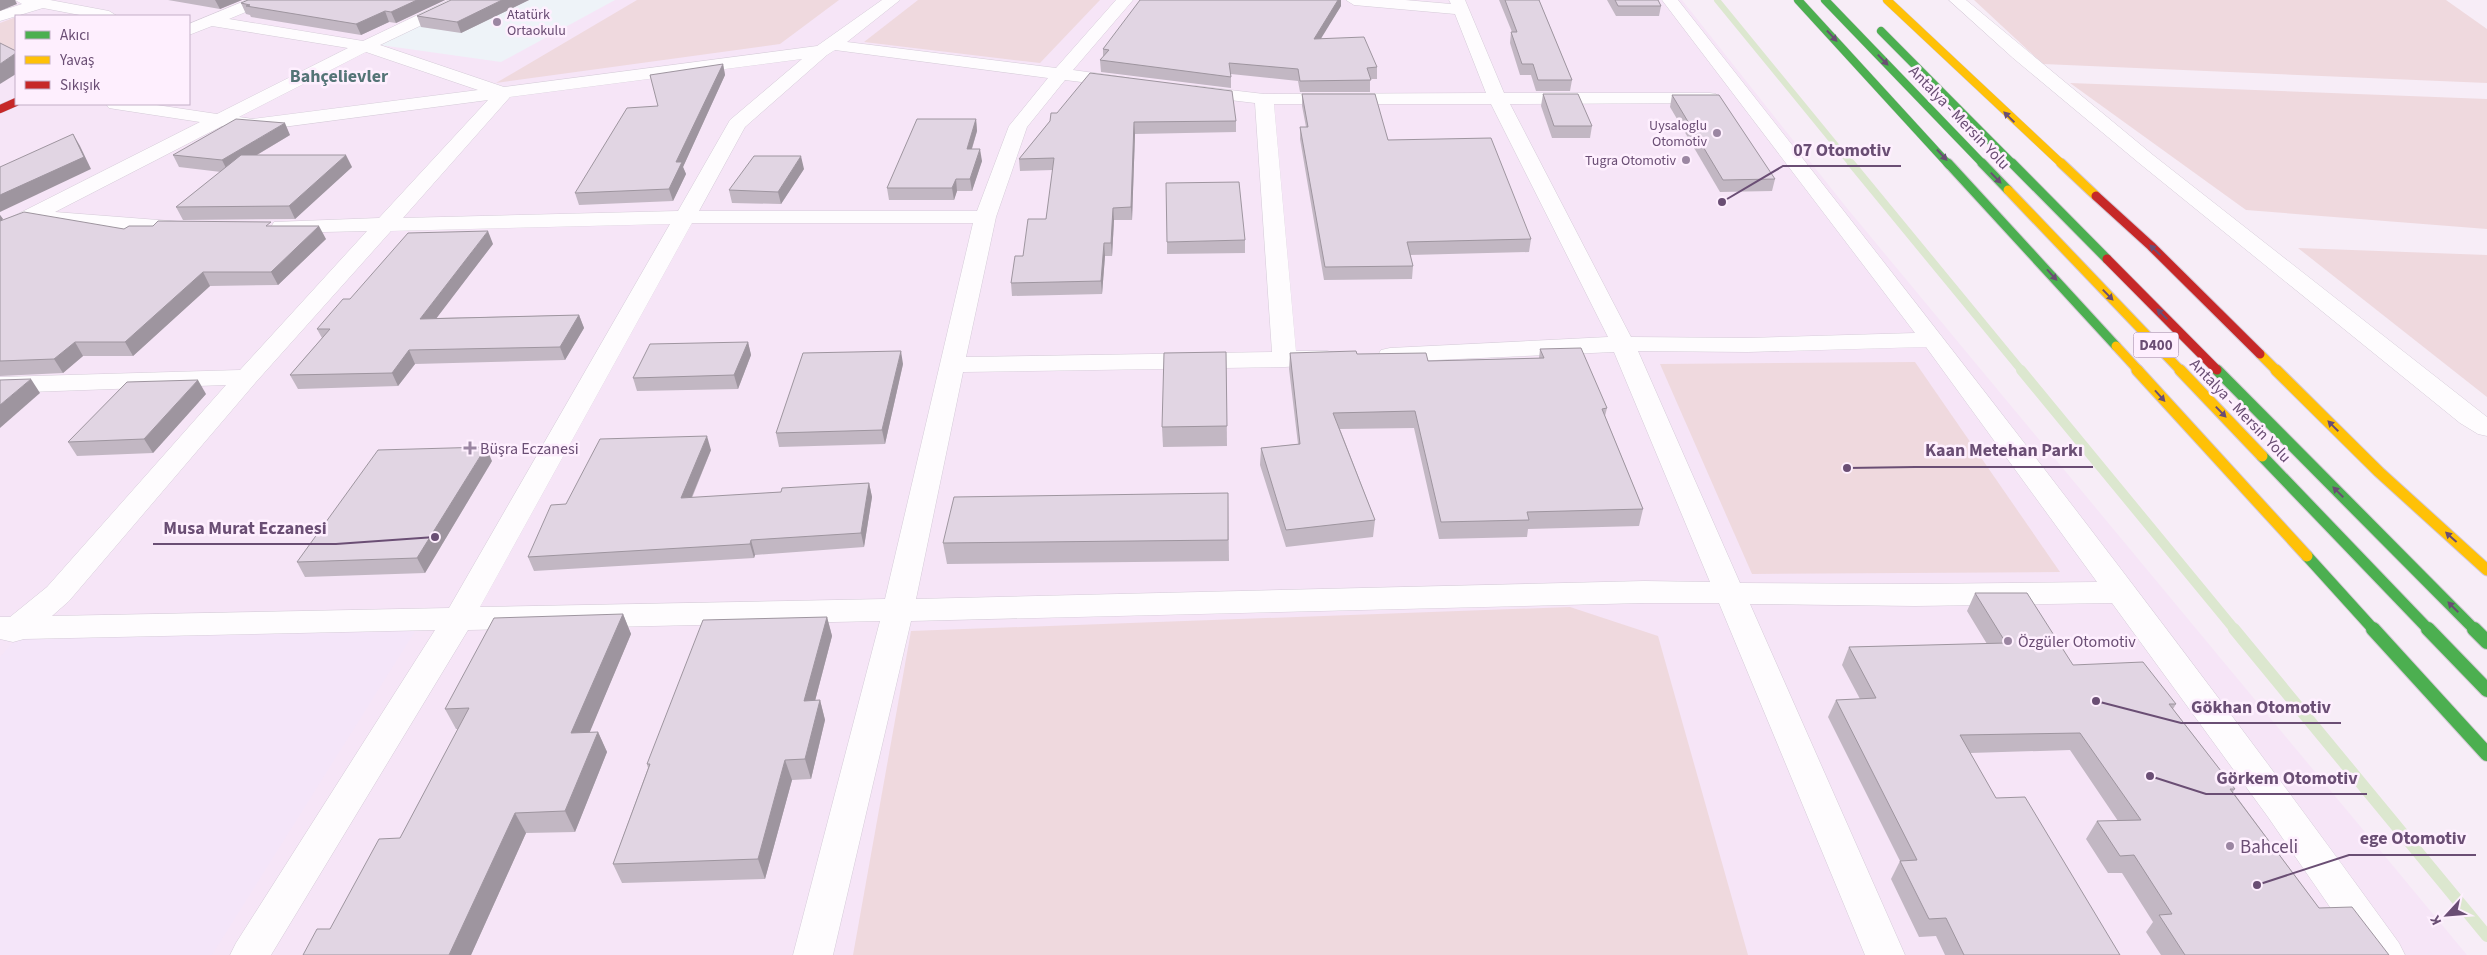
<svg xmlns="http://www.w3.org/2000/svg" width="2487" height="955" viewBox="0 0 2487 955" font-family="'Source Sans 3',sans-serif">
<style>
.residential{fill:#f6e5f7;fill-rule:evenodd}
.commercial{fill:#f4e5f9}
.education{fill:#eef3f8}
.green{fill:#efd9de}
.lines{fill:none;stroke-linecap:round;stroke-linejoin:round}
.stream-far3{stroke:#dce7cf;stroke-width:6}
.stream-far2{stroke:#dce7cf;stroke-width:8}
.stream-far1{stroke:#dce7cf;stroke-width:10}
.stream{stroke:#dce7cf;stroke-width:12}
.street-casing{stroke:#d5cbd8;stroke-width:1}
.fast-far3-casing{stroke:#d3c8d5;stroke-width:9}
.fast-far2-casing{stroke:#d3c8d5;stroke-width:11}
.fast-far1-casing{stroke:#d3c8d5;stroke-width:13}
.fast-casing{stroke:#d3c8d5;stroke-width:16}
.slow-far2-casing{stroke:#d3c8d5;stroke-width:9}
.slow-far1-casing{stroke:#d3c8d5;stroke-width:11}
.slow-casing{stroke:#d3c8d5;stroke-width:13}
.jam-far1-casing{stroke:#d3c8d5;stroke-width:9}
.jam-casing{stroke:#d3c8d5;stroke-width:11}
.street{fill:#fefcfe;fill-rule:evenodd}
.fast-far3{stroke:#4caf50;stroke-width:8}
.fast-far2{stroke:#4caf50;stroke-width:9}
.fast-far1{stroke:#4caf50;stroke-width:11}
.fast{stroke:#4caf50;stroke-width:14}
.slow-far2{stroke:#ffc107;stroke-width:8}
.slow-far1{stroke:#ffc107;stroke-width:9}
.slow{stroke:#ffc107;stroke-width:11}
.jam-far1{stroke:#c62828;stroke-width:8}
.jam{stroke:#c62828;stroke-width:9}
.wall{fill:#c2b7c3}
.shaded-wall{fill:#9e959f}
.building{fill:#e1d5e3;stroke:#9e959f}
.oneway{fill:#6a4e74}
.poi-dot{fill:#9b86a2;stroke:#feeffe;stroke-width:2}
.labels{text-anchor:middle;stroke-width:5;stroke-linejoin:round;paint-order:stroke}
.far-poi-label{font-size:14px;fill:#6a4e74;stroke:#feeffe;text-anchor:end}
.shield{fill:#feeffe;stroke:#967e9d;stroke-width:1}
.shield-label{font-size:15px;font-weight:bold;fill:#6a4e74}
.street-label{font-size:16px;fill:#6a4e74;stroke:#feeffe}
.poi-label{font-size:16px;fill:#6a4e74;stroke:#feeffe;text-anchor:start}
.far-district-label{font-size:18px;font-weight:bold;fill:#547476;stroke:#feeffe}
.near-poi-label{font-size:19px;fill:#6a4e74;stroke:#feeffe;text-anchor:start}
.leader{fill:none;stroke:#6a4e74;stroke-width:2}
.callout-dot{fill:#6a4e74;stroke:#feeffe;stroke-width:2}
.callout-label{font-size:18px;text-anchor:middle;font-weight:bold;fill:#6a4e74;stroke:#feeffe;stroke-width:5;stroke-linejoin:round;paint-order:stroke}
</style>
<rect width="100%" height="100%" fill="#f7edf7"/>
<path class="residential" d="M0,0h1682l164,207 621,748h-2467zM16,16h173v88h-173z"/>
<polygon class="commercial" points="419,625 212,955 0,955 0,657 20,634"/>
<polygon class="education" points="463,0 615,0 501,62 373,44"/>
<g class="green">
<polygon points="637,0 839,0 780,44 496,83"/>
<polygon points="918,0 1100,0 1040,63 864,42"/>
<polygon points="1974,0 2446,0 2487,29 2487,83 2043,64"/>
<polygon points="16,17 16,55 0,53 0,23"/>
<polygon points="2070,83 2487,99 2487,229 2246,210"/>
<polygon points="2298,248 2487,255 2487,397"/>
<polygon points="1915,362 2060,572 1752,574 1660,364"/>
<polygon points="1570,607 1658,636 1748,955 853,955 911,631"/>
</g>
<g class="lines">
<polyline class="stream-far3" points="1717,0 1852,165"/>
<polyline class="stream-far2" points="1851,163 2022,371"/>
<polyline class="stream-far1" points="2021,370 2235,630"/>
<polyline class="stream" points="2234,629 2487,936"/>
<g class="street-casing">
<g id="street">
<polygon points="15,0 50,0 109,11 117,16 85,16 43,8 0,21 0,11 22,4"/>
<path d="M247,0h22l-2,3 -38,16 134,22 86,-41h21l-2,3 -88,42 124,42 313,-41 65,-46h18l-53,42 209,26 60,-68h17l-60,70 56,8 3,4 -3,4 -6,1 -58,-7 -38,47 -31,90 -30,140 306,-5 -17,-249 -59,-7 -6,-1 -3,-4 3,-4 6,-1 68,8 222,-1 -31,-79 -101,-9 -8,-5h59l46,4 -2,-4h16l39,93h206l6,1 3,4 -3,4 -6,1 -200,1 121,233 117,1 167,-5 -253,-333h16c245,311 489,622 721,943l6,12h-42l-95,-138 -156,-214 -197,3 -165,-2 155,351h-40l-146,-352h-75l-733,18 -78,334h-40l87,-334 -412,9 -197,325h-41l6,-12 199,-313 -411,9 -11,3 -13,-3v-22h10l37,-30 179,-202 -226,8v-16l240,-7 127,-139 -85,2 -8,-1 -3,-5 3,-5 105,-4 109,-118 -235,31 -31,-5 -167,86 129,10 8,1 3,5 -3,5 -8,1 -151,-12 -33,15v-14l200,-101 -85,-13 -6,-1 -3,-4h44l67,10 131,-66 -136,-22 -23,9v-11zM835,50l213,28 -39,48 -32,85h-278l46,-84 82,-72zM366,52l112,38 -225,29 -14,-2zM802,59l-72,61 -52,91 -275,7 107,-121zM1274,104h217l117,233 -218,11 -9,2 -3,5 3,5 9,2 224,-10 96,230 -66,-1 -728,18 47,-227 322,-5 51,-4 3,-5 -3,-5 -9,-2h-31zM692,223h281l-88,376 -405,8zM670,224l-221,384 -397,8 17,-15 187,-219 135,-151zM1926,347l171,235 -182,2 -175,-1 -102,-232 110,1z"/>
<polygon points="1949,0 1966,0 2153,155 2487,417 2487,436 2478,434 2460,423 2139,163 2013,58"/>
</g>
</g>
<g class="fast-far3-casing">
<g id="fast-far3">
<polyline points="1798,0 1949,165"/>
<polyline points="1825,0 1984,165"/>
<polyline points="1881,31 2014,165"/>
</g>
</g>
<g class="fast-far2-casing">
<g id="fast-far2">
<polyline points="1948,163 2116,346"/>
<polyline points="1982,163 2008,190"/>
<polyline points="2012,163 2107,259"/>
</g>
</g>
<g class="fast-far1-casing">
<g id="fast-far1">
<polyline points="2217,370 2475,630"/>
<polyline points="2262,456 2429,630"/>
<polyline points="2307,556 2374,630"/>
</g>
</g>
<g class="fast-casing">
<g id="fast">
<polyline points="2373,629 2487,754"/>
<polyline points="2428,629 2487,690"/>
<polyline points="2474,629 2487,642"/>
</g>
</g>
<g class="slow-far2-casing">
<polyline id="slow-far2" points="1887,0 2063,165"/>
</g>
<g class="slow-far1-casing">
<g id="slow-far1">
<polyline points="2061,163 2096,196"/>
<polyline points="2008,190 2181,371"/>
<polyline points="2116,346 2139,371"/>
<polyline points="2260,354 2277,371"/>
</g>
</g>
<g class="slow-casing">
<g id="slow">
<polyline points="2137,370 2307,556"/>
<polyline points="2180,370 2262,456"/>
<polyline points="2276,370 2379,472 2487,570"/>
</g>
</g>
<g class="jam-far1-casing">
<polyline id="jam-far1" points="0,109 16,102"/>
</g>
<g class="jam-casing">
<g id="jam">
<polyline points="2096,196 2151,246 2260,354"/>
<polyline points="2107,259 2217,370"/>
</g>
</g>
<use href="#street" class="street"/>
<use href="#fast-far3" class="fast-far3"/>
<use href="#fast-far2" class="fast-far2"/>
<use href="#fast-far1" class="fast-far1"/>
<use href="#fast" class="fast"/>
<use href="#slow-far2" class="slow-far2"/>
<use href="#slow-far1" class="slow-far1"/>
<use href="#slow" class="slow"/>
<use href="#jam-far1" class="jam-far1"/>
<use href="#jam" class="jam"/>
</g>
<g class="wall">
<polygon points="168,0 242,0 220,9"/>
<polygon points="248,0 445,0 396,23 389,22 361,35 251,17 250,15 246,14 241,3"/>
<polygon points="451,0 529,0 461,33 421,27 417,16"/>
<polygon points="1158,0 1341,0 1341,6 1320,39 1377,67 1377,79 1370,79 1370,92 1300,92 1298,81 1231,74 1231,88 1101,72 1100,60 1103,57 1103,49"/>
<polygon points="1499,0 1539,0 1572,80 1570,91 1536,91 1531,75 1520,75 1510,43 1511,32 1512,32"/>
<polygon points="1607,0 1658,0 1661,6 1659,16 1616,16"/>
<polygon points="723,64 725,75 683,167 686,174 673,201 579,205 575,193 658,106"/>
<polygon points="1302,94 1388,140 1531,239 1529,252 1410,255 1413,266 1412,279 1324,280 1300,139 1300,127 1306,127 1302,106"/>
<polygon points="1543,94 1592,126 1590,138 1552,138 1541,106"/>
<polygon points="1672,95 1775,179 1772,191 1720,192 1670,107"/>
<polygon points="976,119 977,131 972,149 982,161 972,191 957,191 954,200 889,200 887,188"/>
<polygon points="1050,121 1236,121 1236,132 1135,134 1132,220 1114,220 1112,256 1105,256 1102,294 1012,296 1011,283 1023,256 1046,219 1053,170 1020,171 1019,159"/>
<polygon points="290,135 257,155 352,167 295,219 183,220 176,207 221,172 179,167 173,155"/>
<polygon points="804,169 781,204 732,203 729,190"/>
<polygon points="0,215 3,219 2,220 124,229 272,226 326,239 278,285 210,286 133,356 83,356 63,373 0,376"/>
<polygon points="1245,240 1245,253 1167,254 1167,242"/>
<polygon points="493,244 436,318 579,315 584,328 565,360 415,364 398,386 298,389 290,375 322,338 317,329 350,299"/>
<polygon points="748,342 751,355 738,389 637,391 633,378"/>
<polygon points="1540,349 1607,408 1605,416 1643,509 1639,526 1528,529 1527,537 1439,539 1414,428 1340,429 1375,520 1373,537 1286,547 1260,465 1261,448 1298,444 1289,369 1290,353 1357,354 1428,361 1539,358"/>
<polygon points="1226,352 1227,446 1163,447 1162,427"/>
<polygon points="903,364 885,444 779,447 776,433"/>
<polygon points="206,394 153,453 77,456 68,442"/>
<polygon points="711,450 692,498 781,492 869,483 872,497 864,547 755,555 754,558 534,571 528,557 566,504"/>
<polygon points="492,461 425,573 305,577 297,562"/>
<polygon points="1228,493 1229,561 947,564 943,543"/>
<polygon points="1975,593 2073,665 2176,704 2173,709 2235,789 2233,792 2319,908 2389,955 2161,955 2146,932 2153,922 2122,873 2108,873 2086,839 2097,821 2118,821 2070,750 1970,753 1996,798 2120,955 1945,955 1936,936 1919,937 1891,879 1900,861 1828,717 1836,700 1860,699 1842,665 1849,647 1987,644 1967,611"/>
<polygon points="623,614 631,634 589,733 598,732 607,752 575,832 526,833 471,955 303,955 330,929 400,838 458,729 456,729 445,709"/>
<polygon points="827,617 832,636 815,701 820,700 825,720 811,779 792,780 765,879 622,883 613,864 648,768 647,764"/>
</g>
<g class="shaded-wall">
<polygon points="0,0 15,0 17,4 0,11"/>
<polygon points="215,0 242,0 220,9"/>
<polygon points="417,0 445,0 396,23 391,12"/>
<polygon points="502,0 529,0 461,33 457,22"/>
<polygon points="1338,0 1341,0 1341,6 1314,50 1314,39"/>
<polygon points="385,11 389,22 361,35 356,24"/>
<polygon points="16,53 16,74 0,84 0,64"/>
<polygon points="723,64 725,75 683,167 686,174 673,201 669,189 676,162"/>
<polygon points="976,119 977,131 968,161 967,149"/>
<polygon points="1134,122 1135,134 1132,220 1131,207"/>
<polygon points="285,123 290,135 228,172 222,160"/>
<polygon points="73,134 80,146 91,169 0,212 0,195"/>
<polygon points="980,149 982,161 972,191 970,179"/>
<polygon points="346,155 352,167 295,219 289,206"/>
<polygon points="801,156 804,169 781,204 778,192"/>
<polygon points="956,179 957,191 954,200 952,188"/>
<polygon points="1113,208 1114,220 1112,256 1111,243"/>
<polygon points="0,215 3,219 0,222"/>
<polygon points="319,226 326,239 278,285 271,272"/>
<polygon points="488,231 493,244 426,332 420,319"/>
<polygon points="1104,243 1105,256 1102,294 1101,281"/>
<polygon points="203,272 210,286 133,356 125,342"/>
<polygon points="579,315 584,328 565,360 560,347"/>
<polygon points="75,342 83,356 63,373 54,359"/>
<polygon points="748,342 751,355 738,389 734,375"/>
<polygon points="409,350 415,364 398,386 392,373"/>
<polygon points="901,351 903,364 885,444 882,430"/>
<polygon points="31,379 40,393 0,428 0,405"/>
<polygon points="198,380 206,394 153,453 144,439"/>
<polygon points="707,436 711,450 685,513 681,498"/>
<polygon points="486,447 492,461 425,573 417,558"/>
<polygon points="869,483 872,497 864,547 861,533"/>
<polygon points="751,540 755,555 754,558 750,544"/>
<polygon points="623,614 631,634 581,753 571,733"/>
<polygon points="827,617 832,636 810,720 804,701"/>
<polygon points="820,700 825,720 811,779 805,759"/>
<polygon points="598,732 607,752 575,832 565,811"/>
<polygon points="785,760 792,780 765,879 758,859"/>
<polygon points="515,813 526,833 471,955 449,955"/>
</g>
<g class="building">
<polygon points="248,0 417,0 391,12 385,11 356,24 246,6 250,5 241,3"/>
<polygon points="451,0 502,0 457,22 417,16"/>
<polygon points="1140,0 1338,0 1314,39 1364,37 1377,67 1367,68 1371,80 1300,81 1298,69 1229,63 1231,77 1100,60 1109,50 1103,49"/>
<polygon points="1505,0 1539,0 1572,80 1538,80 1533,64 1522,64 1511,32 1517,32"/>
<polygon points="1615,0 1658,0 1661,6 1618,6"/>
<polygon points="0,43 16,51 16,53 0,64"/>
<polygon points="723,64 676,162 682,162 669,189 575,193 627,108 658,106 650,75"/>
<polygon points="1090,73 1232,91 1236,121 1134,122 1131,207 1113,208 1111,243 1104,243 1101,281 1011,283 1015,256 1023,256 1028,219 1046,219 1054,158 1019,159 1050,121 1051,113 1057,113"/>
<polygon points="1302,94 1375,94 1388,140 1491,138 1531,239 1407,242 1413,266 1325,267 1300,127 1308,127"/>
<polygon points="1543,94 1578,94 1592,126 1554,126"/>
<polygon points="1672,95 1719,95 1775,179 1723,180"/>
<polygon points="236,119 285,123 222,160 173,155"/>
<polygon points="917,119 976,119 967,149 980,149 970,179 956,179 952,188 887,188"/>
<polygon points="73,134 84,157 0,195 0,167"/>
<polygon points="241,155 346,155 289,206 176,207"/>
<polygon points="754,156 801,156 778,192 729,190"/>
<polygon points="1239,182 1245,240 1167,242 1166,183"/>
<polygon points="24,212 124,229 129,226 153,226 158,221 271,222 266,226 319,226 271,272 203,272 125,342 75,342 54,359 0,361 0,221"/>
<polygon points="488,231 420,319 579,315 560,347 409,350 392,373 290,375 330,329 317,329 343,299 350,299 408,233"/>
<polygon points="748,342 734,375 633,378 650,344"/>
<polygon points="1581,348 1607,408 1602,409 1643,509 1527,512 1529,520 1441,522 1415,411 1333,413 1375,520 1286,530 1261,448 1300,444 1290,353 1356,351 1357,354 1426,353 1428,361 1544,358 1540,349"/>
<polygon points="901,351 882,430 776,433 803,353"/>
<polygon points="1226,352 1227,426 1162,427 1164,353"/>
<polygon points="31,379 0,405 0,380"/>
<polygon points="198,380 144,439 68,442 127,382"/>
<polygon points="707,436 681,498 781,492 782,488 869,483 861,533 751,540 750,544 528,557 551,505 566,504 600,439"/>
<polygon points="486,447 417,558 297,562 378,450"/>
<polygon points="1228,493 1228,540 943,543 954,497"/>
<polygon points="1975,593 2027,593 2073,665 2143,662 2176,704 2169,704 2235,789 2230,789 2319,908 2352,907 2389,955 2185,955 2159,915 2172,914 2134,855 2120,856 2097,821 2141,820 2080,733 1960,735 1996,798 2025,797 2120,955 1964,955 1946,918 1929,919 1900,861 1917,860 1836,700 1876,698 1849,647 2006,643"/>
<polygon points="623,614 571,733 598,732 565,811 515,813 449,955 303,955 317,929 330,929 379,839 400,838 469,708 445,709 494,618"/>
<polygon points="827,617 804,701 820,700 805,759 785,760 758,859 613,864 650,764 647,764 703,620"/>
</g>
<defs><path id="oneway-solid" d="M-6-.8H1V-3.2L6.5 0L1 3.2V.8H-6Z" transform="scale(1.25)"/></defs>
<g class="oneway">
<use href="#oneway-solid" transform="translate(1832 36) rotate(47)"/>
<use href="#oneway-solid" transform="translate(1883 60) rotate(46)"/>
<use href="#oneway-solid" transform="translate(2009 117) rotate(-136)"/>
<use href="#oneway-solid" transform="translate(1942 155) rotate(47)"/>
<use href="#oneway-solid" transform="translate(1996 178) rotate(46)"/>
<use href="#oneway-solid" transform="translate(2155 250) rotate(-136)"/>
<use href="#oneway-solid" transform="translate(2052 275) rotate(48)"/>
<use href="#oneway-solid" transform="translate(2108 295) rotate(46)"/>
<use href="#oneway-solid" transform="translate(2162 314) rotate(-135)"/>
<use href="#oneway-solid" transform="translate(2160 396) rotate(48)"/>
<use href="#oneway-solid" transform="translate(2221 412) rotate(46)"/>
<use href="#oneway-solid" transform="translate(2333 426) rotate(-135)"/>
<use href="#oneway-solid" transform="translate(2338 492) rotate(-135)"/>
<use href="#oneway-solid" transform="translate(2451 537) rotate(-138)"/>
<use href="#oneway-solid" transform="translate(2453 607) rotate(-135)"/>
</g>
<g class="poi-dot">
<circle cx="497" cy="22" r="5"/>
<circle cx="1717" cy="133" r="5"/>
<circle cx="1686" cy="160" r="5"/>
<path d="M467.5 440.5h5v5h5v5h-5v5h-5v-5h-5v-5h5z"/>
<circle cx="2008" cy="641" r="5"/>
<circle cx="2230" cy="846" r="5"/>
</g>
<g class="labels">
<g class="far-poi-label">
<text x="507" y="19" text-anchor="start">Atatürk<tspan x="507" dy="16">Ortaokulu</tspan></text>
<text x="1707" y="130">Uysaloglu<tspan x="1707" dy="16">Otomotiv</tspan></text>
<text x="1676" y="165">Tugra Otomotiv</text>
</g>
<rect class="shield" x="2133.5" y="332.5" width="45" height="25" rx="4"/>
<g class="shield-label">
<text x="2156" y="350">D400</text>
</g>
<g class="street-label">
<text transform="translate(1960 117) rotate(46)" y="6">Antalya - Mersin Yolu</text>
<text transform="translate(2241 410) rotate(46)" y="6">Antalya - Mersin Yolu</text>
</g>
<g class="poi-label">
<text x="480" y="454">Büşra Eczanesi</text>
<text x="2018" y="647">Özgüler Otomotiv</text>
</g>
<g class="far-district-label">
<text x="339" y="82">Bahçelievler</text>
</g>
<g class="near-poi-label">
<text x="2240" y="853">Bahceli</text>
</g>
</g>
<path class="leader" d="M1722 202L1783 166H1901M1847 468L1915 467H2093M435 537L336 544H153M2096 701L2181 723H2341M2150 776L2206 794H2367M2257 885L2349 855H2476"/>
<g class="callout-dot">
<circle cx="1722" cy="202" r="5"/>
<circle cx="1847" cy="468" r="5"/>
<circle cx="435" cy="537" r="5"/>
<circle cx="2096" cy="701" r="5"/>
<circle cx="2150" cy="776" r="5"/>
<circle cx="2257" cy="885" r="5"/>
</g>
<g class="callout-label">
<text x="1842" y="156">07 Otomotiv</text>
<text x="2004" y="456">Kaan Metehan Parkı</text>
<text x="245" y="534">Musa Murat Eczanesi</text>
<text x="2261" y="713">Gökhan Otomotiv</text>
<text x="2287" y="784">Görkem Otomotiv</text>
<text x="2413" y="844">ege Otomotiv</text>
</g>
<rect x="15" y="15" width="175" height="90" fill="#feeffe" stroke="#c3afc7"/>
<rect x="25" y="31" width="25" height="8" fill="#4caf50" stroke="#c3afc7"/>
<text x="60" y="40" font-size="15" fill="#6a4e74">Akıcı</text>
<rect x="25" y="56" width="25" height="8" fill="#ffc107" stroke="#c3afc7"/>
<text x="60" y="65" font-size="15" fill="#6a4e74">Yavaş</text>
<rect x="25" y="81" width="25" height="8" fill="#c62828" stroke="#c3afc7"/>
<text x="60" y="90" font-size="15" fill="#6a4e74">Sıkışık</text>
<g transform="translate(2447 915) rotate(244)" stroke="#feeffe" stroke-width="4" paint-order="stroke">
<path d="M0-4L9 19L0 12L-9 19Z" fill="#6a4e74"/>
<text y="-8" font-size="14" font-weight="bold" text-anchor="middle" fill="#6a4e74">K</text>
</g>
</svg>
